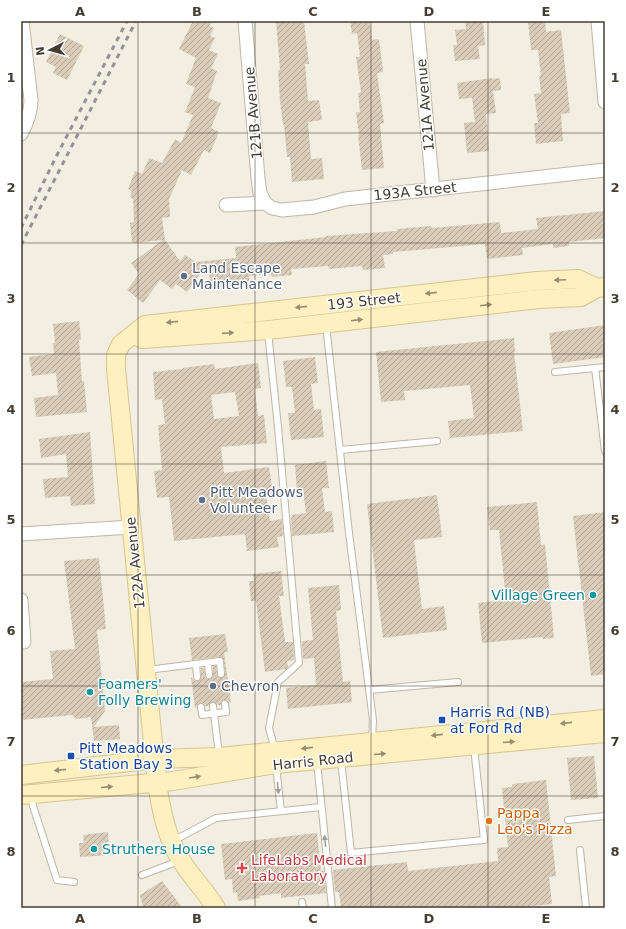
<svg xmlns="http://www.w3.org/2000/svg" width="626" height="929" viewBox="0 0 626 929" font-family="'DejaVu Sans',sans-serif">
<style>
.building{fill:url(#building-hatch);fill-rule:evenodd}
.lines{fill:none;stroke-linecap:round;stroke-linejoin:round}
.lane-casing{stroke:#bfb6a4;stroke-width:8}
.street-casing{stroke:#bfb6a4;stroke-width:15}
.secondary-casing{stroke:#d8c48c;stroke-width:20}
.lane{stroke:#fff;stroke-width:6}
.street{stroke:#fff;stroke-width:13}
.secondary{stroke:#fff0c0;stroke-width:18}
.rail{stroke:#939393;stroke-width:3;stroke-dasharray:5 5;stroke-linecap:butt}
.oneway{fill:#998e72}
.oneway2{fill:#a29e98}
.grid{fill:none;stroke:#453d32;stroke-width:1;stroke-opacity:0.55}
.service-dot{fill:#5c6f8a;stroke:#fff;stroke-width:1.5}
.culture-dot{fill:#0f9aa8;stroke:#fff;stroke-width:1.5}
.transit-dot{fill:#1a4fb4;stroke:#fff;stroke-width:1.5}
.food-dot{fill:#e8710a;stroke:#fff;stroke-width:1.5}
.health-dot{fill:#e0444e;stroke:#fff;stroke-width:1.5}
.labels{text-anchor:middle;stroke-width:3;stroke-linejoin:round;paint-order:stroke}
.street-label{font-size:14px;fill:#453d32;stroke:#fff}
.service-label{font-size:14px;fill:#4e5e75;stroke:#fff;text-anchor:start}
.culture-label{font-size:14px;fill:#0d838f;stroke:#fff;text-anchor:start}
.transit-label{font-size:14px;fill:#164399;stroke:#fff;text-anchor:start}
.food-label{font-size:14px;fill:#c56008;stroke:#fff;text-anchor:start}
.health-label{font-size:14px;fill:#be3a42;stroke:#fff;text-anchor:start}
.neatline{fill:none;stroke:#453d32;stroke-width:1.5}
.grid-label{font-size:13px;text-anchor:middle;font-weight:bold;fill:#453d32}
</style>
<defs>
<pattern id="building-hatch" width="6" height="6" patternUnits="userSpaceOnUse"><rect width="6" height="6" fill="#d9ccb9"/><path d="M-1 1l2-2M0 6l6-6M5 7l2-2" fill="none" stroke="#b2a797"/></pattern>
</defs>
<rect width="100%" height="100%" fill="#f3eee2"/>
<g class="building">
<polygon points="193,21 212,21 209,26 214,28 210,36 215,38 209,50 218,54 211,68 217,71 208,98 221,103 211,128 219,132 210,153 204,150 191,175 182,170 169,199 170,217 162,218 165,240 180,261 185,255 196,262 236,258 235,247 326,237 326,236 397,231 397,229 431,226 432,228 500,222 501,233 538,229 536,218 605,211 605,238 569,242 569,246 553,248 553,244 522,248 523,255 487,259 485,244 393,252 393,254 383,255 385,268 363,270 362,266 329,269 328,266 291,269 292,275 272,277 271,274 249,276 249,282 236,283 236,286 214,289 214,283 210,283 208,263 187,292 176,284 172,289 160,280 143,303 127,290 139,274 131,263 163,240 132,243 130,223 134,222 133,199 130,197 132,191 128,189 135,171 142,174 149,158 162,163 175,139 181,143 193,115 185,112 195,87 186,84 196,58 179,49"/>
<polygon points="276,21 304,21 309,64 305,64 308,101 319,100 322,120 308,122 311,159 322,158 324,179 292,182 290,157 287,157 284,124 283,125 280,101 278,70 280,70"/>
<polygon points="350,21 370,21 372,40 379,39 383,72 377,73 384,123 380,124 384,168 362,170 358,135 359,135 356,112 360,112 358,93 361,92 356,57 360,57 357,33 352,34"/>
<polygon points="465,21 483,21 485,45 478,46 480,59 455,61 453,45 457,45 455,30 466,29"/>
<polygon points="528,21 545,21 546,32 561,30 570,113 561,114 563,141 536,144 534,123 538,123 534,94 541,93 539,76 541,76 538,50 531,50"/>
<polygon points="60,34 84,46 67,80 53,73 56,67 46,62"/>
<polygon points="492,78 492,79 500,78 501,90 493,91 496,113 486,114 489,151 467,153 464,123 475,122 472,98 459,99 457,83"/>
<polygon points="79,321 81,339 79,340 82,381 84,381 87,412 36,417 34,398 58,395 56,373 32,376 29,357 54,354 53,343 55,343 53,324"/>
<polygon points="605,325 605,357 553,364 549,333"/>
<polygon points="514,338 515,352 514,352 523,431 450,438 448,421 474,418 470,385 404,391 405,400 381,402 376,352"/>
<polygon points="315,357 318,383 311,384 314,410 321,409 324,437 291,440 288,413 295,413 292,387 286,387 283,361"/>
<path d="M258,363l3,25 -6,1 3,27 6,-1 3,28 -46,4 3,26 45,-6 4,27h-7l4,27 12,-2 1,17 -6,1 2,10 -32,4 -2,-17 -71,7 -5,-44 -12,1 -3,-27 8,-1 -4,-45 7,-1 -3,-25 -7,1 -2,-28 30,-3 -1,-1 32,-4 1,5zM235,392l4,24 -25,3 -3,-24z"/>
<polygon points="90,432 95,504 71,506 70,496 45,498 43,479 68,477 66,454 41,458 39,439"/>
<polygon points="326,461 329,488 322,488 325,512 332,511 334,532 292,536 291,518 292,518 292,515 306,513 303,490 297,491 295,465"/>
<polygon points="437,495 442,537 414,540 422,609 444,606 447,630 383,638 367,504"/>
<polygon points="537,502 541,545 545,544 554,638 543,639 542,637 482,643 478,603 506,600 499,530 490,530 487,507"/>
<polygon points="605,512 605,674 591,676 573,516"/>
<polygon points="99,558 106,629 97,630 105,711 94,727 119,725 120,739 94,741 91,717 76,719 72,715 21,720 21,682 53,679 50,651 75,649 64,561"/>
<polygon points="281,571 284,596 279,596 285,642 293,642 294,660 287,661 288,667 286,669 265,672 256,601 251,601 249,581 254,581 253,574"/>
<polygon points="339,585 341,610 336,611 343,682 350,681 352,702 288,709 286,688 316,685 314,658 303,659 302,641 313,640 308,588"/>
<polygon points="225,634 228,652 224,652 231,703 227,700 224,700 221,702 221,705 217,705 215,702 212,702 209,706 205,706 203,703 200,703 195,708 191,677 195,681 200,680 201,677 201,668 204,668 205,677 207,679 211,679 213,675 213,666 216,666 217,676 219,678 223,678 225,674 224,661 223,658 219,657 192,660 189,638"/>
<polygon points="594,756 598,798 571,800 567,758"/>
<polygon points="546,780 556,876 549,877 552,904 512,908 341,908 339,892 335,892 333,870 407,862 408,871 498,861 497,848 508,847 502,788 512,787 512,784"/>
<polygon points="108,832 109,855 80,857 79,843 84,843 83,835"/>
<polygon points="317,833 321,871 324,871 326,893 281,898 281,893 259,896 260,898 238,901 237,892 233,893 232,879 225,880 221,844"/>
<polygon points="162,881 181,906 143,908 140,895"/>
</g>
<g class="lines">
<g class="lane-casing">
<g id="lane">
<polyline points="326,325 349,533 373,720 372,739"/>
<polyline points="268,332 278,427 299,663 278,682 269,728 275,750"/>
<polyline points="595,368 605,451"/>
<polyline points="555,372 605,367"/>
<polyline points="340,450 437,441"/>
<polyline points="208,663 209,675"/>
<polyline points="196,664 197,677"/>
<polyline points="147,670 220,661 221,674"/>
<polyline points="369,690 458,682"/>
<polyline points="213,706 219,755"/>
<polyline points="201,707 202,715 226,712 225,704"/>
<polyline points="341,760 351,853 484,840 474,747"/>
<polyline points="317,762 332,908"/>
<polyline points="276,766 281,811"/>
<polyline points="31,795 33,806 57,880 74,882"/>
<polyline points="568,820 605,816"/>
<polyline points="173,841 216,818 321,807"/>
<polyline points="580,850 586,908"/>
<polyline points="142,875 179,861"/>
<polyline points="302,902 303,908"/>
</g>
</g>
<g class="street-casing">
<g id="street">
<polyline points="245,21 258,178 260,193 265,203"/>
<polyline points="417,21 433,190"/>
<polyline points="598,21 605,102"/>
<path d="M21,134c6,-11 10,-21 10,-34l-9,-79"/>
<polyline points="226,205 265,203 272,208 282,210 314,207 345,199 605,170"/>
<polyline points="21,534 131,527"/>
<polyline points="21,600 24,642 21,642"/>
</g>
</g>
<g class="secondary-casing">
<g id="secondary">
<polyline points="134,335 143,339 268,330 539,299 581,297 597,288 605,287"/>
<polyline points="21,775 155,759 219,757 605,719"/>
<polyline points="21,795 173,781 276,764 605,733"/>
<path d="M216,908c-10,-17 -25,-31 -35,-48 -15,-23 -20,-51 -24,-77l-41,-414v-14l5,-11 24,-19 392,-44 41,-2 19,9"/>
</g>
</g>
<use href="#lane" class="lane"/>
<use href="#street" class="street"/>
<use href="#secondary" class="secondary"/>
<g class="rail">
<polyline points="21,228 57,155 127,21"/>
<polyline points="21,245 136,21"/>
</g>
</g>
<defs><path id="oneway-solid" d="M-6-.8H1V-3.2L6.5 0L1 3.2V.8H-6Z"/></defs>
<g class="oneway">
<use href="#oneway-solid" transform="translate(560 280) rotate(177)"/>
<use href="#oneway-solid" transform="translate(431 293) rotate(174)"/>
<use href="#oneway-solid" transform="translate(486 305) rotate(-7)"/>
<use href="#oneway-solid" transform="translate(301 307) rotate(174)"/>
<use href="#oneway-solid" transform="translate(357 320) rotate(-7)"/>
<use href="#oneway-solid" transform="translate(172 322) rotate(174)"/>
<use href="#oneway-solid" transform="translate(228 333) rotate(-4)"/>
<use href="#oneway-solid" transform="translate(566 723) rotate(174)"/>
<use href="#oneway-solid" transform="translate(437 735) rotate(174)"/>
<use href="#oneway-solid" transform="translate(509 742) rotate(-5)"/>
<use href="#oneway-solid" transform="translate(307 748) rotate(174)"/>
<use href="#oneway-solid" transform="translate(380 754) rotate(-5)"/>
<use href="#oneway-solid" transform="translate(60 770) rotate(174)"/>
<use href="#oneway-solid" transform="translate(195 777) rotate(-9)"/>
<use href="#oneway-solid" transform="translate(107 787) rotate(-5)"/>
</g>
<g class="oneway2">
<use href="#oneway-solid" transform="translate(278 788) rotate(84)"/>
<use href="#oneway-solid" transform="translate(325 841) rotate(-96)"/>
</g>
<path class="grid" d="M138,21v887M255,21v887M371,21v887M488,21v887M21,133h584M21,243h584M21,354h584M21,464h584M21,575h584M21,686h584M21,796h584"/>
<g class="service-dot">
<circle cx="184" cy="276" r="4"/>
<circle cx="202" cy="500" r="4"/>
<circle cx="213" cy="686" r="4"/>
</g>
<g class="culture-dot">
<circle cx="593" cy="595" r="4"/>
<circle cx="90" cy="692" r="4"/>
<circle cx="94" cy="849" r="4"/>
</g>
<g class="transit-dot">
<rect x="438" y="716" width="8" height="8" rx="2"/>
<rect x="67" y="752" width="8" height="8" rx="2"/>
</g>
<circle class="food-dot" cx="489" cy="821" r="4"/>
<path class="health-dot" d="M240 862h4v4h4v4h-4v4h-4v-4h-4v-4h4z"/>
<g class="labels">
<g class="street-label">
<text transform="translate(425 105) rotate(-95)" y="5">121A Avenue</text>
<text transform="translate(253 113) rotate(-95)" y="5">121B Avenue</text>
<text transform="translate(415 191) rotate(-6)" y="5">193A Street</text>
<text transform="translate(364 301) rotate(-6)" y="5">193 Street</text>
<text transform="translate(135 563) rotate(-96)" y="5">122A Avenue</text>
<text transform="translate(313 761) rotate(-6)" y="5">Harris Road</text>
</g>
<g class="service-label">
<text x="192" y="273">Land Escape<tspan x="192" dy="16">Maintenance</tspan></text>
<text x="210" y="497">Pitt Meadows<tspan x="210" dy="16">Volunteer</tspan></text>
<text x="221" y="691">Chevron</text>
</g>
<g class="culture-label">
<text x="585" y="600" text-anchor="end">Village Green</text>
<text x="98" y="689">Foamers'<tspan x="98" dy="16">Folly Brewing</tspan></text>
<text x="102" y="854">Struthers House</text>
</g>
<g class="transit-label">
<text x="450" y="717">Harris Rd (NB)<tspan x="450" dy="16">at Ford Rd</tspan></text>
<text x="79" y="753">Pitt Meadows<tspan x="79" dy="16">Station Bay 3</tspan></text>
</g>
<g class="food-label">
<text x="497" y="818">Pappa<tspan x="497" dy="16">Leo's Pizza</tspan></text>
</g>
<g class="health-label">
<text x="251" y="865">LifeLabs Medical<tspan x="251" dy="16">Laboratory</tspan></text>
</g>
</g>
<rect width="626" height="929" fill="none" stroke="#ffffff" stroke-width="44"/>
<g transform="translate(50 50) rotate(264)" stroke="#ffffff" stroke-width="3" paint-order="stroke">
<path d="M0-3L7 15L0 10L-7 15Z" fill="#453d32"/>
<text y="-6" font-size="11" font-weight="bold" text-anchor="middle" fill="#453d32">N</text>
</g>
<rect x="22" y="22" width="582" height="885" class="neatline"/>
<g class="grid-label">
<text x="80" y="16">A</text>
<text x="197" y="16">B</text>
<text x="313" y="16">C</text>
<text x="429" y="16">D</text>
<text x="546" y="16">E</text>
<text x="11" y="82">1</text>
<text x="615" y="82">1</text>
<text x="11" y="192">2</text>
<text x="615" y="192">2</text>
<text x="11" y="303">3</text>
<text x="615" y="303">3</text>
<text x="11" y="414">4</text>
<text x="615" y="414">4</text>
<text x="11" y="524">5</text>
<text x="615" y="524">5</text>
<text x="11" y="635">6</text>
<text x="615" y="635">6</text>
<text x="11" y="746">7</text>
<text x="615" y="746">7</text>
<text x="11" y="856">8</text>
<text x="615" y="856">8</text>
<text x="80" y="923">A</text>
<text x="197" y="923">B</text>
<text x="313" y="923">C</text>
<text x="429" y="923">D</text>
<text x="546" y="923">E</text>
</g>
</svg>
